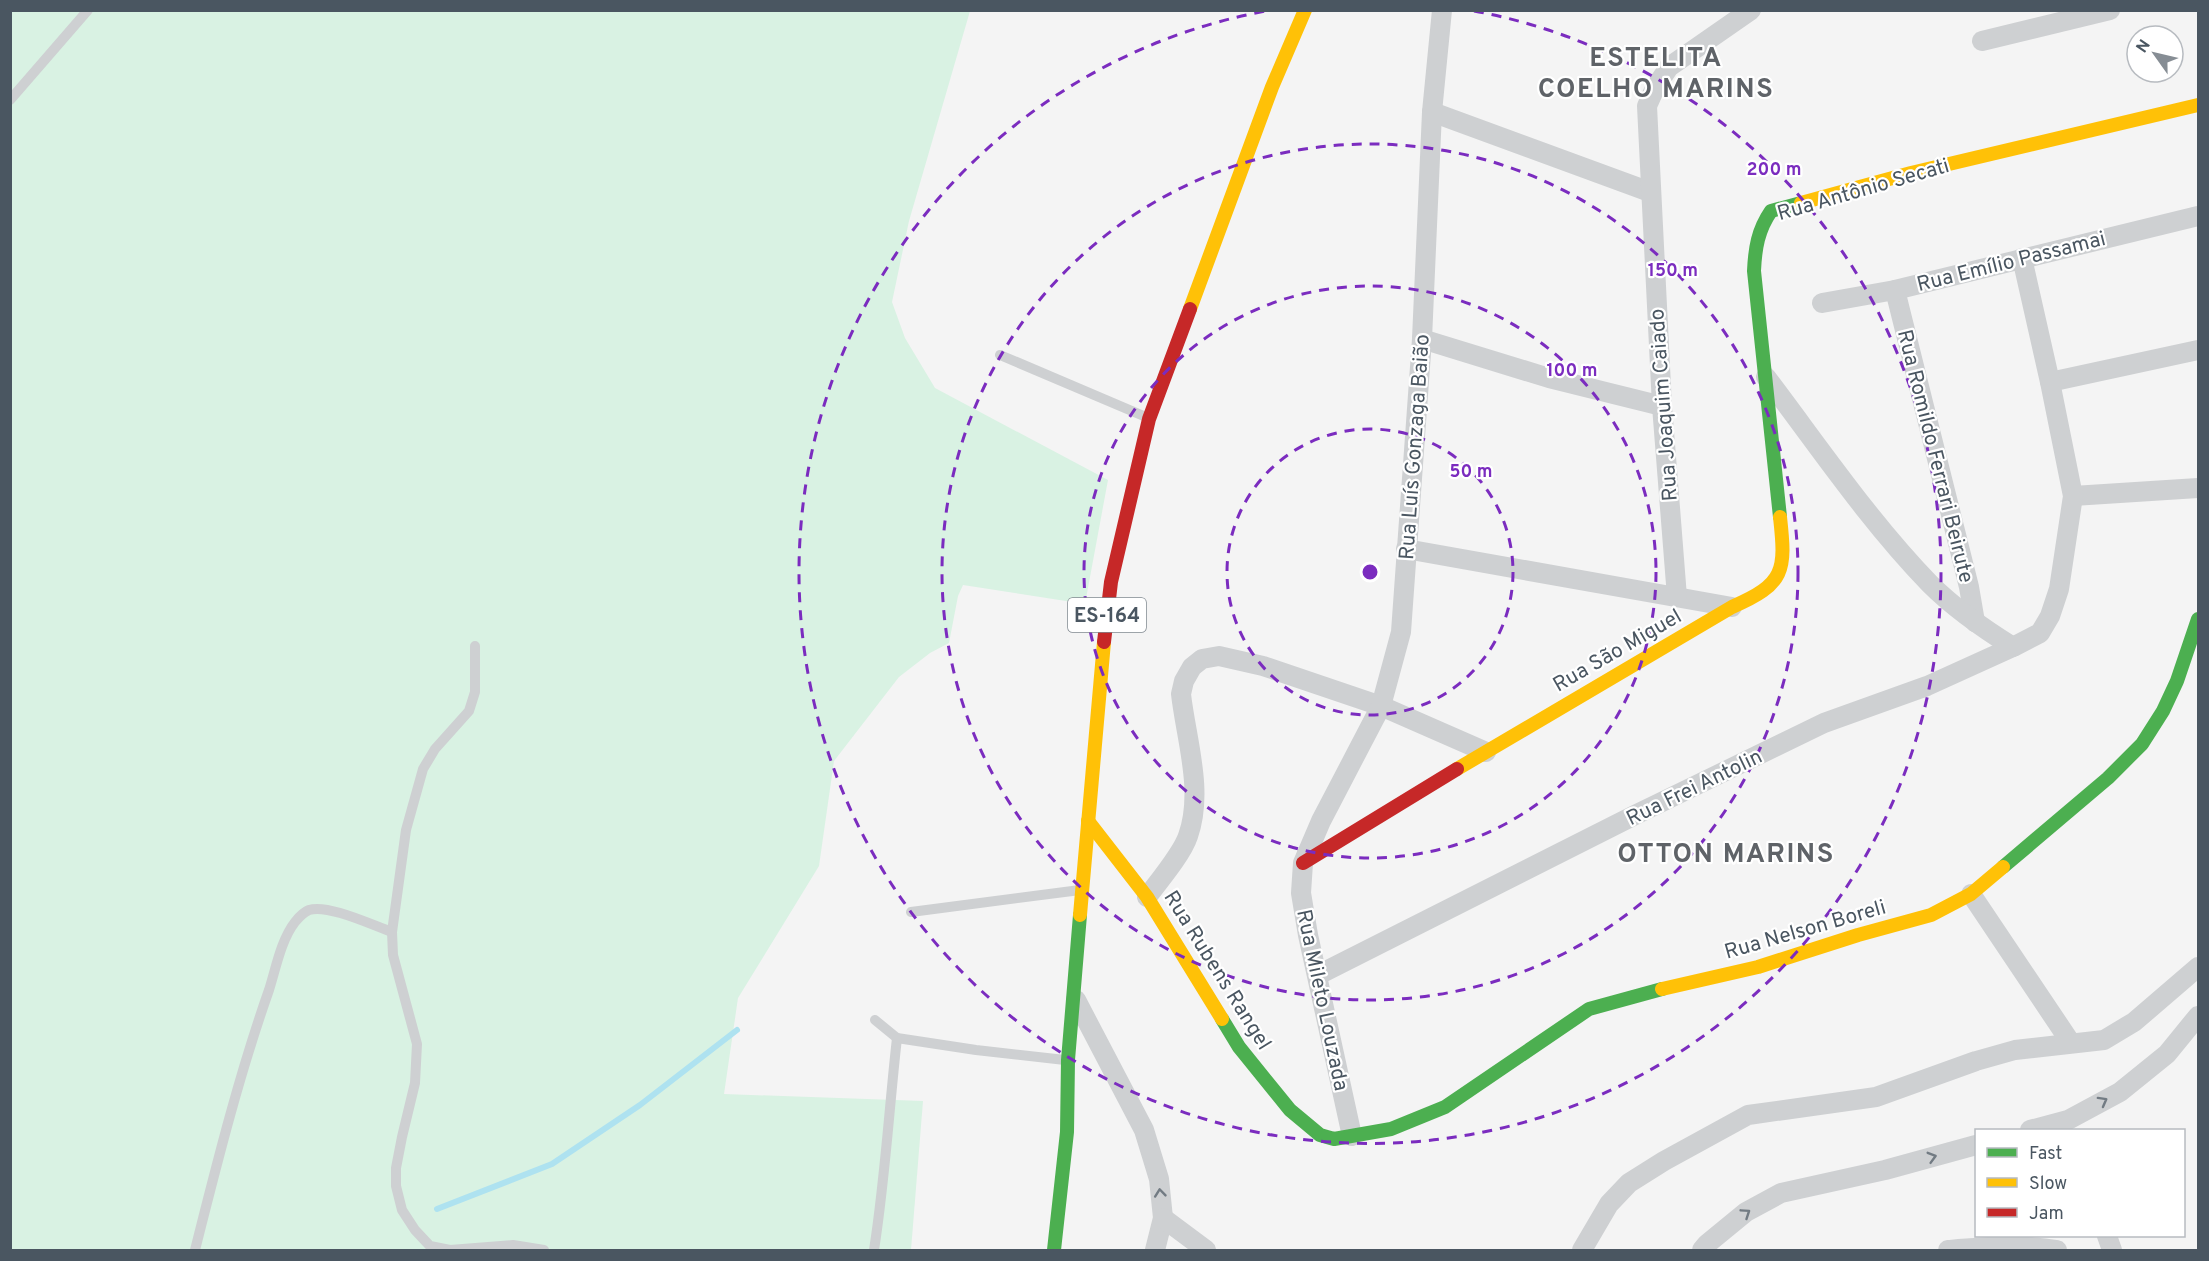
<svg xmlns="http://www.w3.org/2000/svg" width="2209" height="1261" viewBox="0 0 2209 1261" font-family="Overpass,sans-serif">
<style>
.green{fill:#d9f2e3}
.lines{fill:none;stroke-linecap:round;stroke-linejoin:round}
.stream{stroke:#aee2f0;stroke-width:6}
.lane{stroke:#ced0d2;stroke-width:10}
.street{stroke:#ced0d2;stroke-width:20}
.fast{stroke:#4caf50;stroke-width:14}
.slow{stroke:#ffc107;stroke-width:14}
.jam{stroke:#c62828;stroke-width:14}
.oneway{stroke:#727b83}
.ring{fill:none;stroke:#7b2cbf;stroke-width:3;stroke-dasharray:10 8}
.labels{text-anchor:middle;stroke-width:4.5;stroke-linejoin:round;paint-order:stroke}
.shield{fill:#fff;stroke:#808990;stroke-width:1.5}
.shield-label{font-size:20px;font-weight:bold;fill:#4a5661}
.street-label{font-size:21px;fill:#4a5661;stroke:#fff}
.district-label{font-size:27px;font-weight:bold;letter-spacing:1.5px;fill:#5f6368;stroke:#fff}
.centre{fill:#7b2cbf;stroke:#fff;stroke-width:3}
.ring-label{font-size:18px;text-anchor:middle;font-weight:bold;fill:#7b2cbf;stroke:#fff;stroke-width:4.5;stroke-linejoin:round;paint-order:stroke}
</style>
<rect width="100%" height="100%" fill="#f4f4f4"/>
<polygon class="green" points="11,10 970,11 909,221 892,302 905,338 935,388 1108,480 1085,604 963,585 958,596 949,643 930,653 899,677 834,761 819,866 738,998 724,1094 923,1101 911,1250 11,1250"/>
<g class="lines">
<polyline class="stream" points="437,1209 552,1164 640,1105 737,1030"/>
<g class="lane">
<polyline points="10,100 88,10"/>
<polyline points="1000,355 1146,417"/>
<polyline points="475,646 475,692 469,711 435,749 423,769 406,830 392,932 393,955 417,1044 415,1083 402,1137 396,1168 396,1186 402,1210 415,1230 430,1246 450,1250 513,1245 544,1250"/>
<polyline points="911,912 1080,890"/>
<polyline points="875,1020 897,1038 976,1050 1065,1060"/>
<path d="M195,1250c22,-87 44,-175 74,-260 7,-22 12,-50 26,-68 4,-5 9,-10 14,-12 19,-6 63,15 83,22"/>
<path d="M874,1250c11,-70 15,-141 23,-212"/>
</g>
<g class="street">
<polyline points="1982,41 2110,10"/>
<polyline points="1432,112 1650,192"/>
<polyline points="1895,290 1969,587 1975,622"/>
<polyline points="1822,303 1895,290 2198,216"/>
<polyline points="1422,339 1549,378 1662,406"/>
<path d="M1766,377c53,70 103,144 164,207 25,25 54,45 83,63"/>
<polyline points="2050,382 2198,350"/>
<polyline points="2073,496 2198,488"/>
<polyline points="1406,549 1732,607"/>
<polyline points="1677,597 1662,406 1647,106 1655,88 1669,67 1751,10"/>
<polyline points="1971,894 2071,1043"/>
<path d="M1147,897c12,-16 35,-43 41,-61 16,-45 -2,-97 -7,-142l3,-13 8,-14 10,-8 17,-3 44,10 118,40 105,46"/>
<polyline points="1318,975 1635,815 1824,723 1927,686 2013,647 2040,633 2050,616 2059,589 2073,496 2050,382 2022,258"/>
<polyline points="1076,1000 1144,1130 1159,1179 1163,1218 1155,1250"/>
<polyline points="2030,1130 2068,1120 2120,1092 2167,1054 2198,1016"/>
<polyline points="1352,1136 1308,935 1301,893 1303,863 1321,821 1381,706 1401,632 1422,339 1432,112 1442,10"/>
<polyline points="1163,1218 1206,1250"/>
<polyline points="2107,1236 2112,1250"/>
<polyline points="1582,1250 1609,1204 1629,1183 1664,1161 1748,1115 1876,1097 1976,1061 2015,1050 2104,1040 2134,1022 2198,967"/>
<polyline points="1702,1250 1707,1244 1746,1212 1781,1193 1885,1170 1976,1145"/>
<path d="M1948,1250c37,-3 72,-6 109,0"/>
</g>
<g class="fast">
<path d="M1780,517l-26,-246c1,-23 4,-41 17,-60l30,-8"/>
<polyline points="2003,867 2108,778 2142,744 2163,711 2177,681 2198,619"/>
<polyline points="1222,1019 1239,1047 1290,1110 1320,1135 1334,1139 1391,1129 1445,1107 1589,1009 1662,989"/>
<polyline points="1054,1250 1067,1132 1068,1060 1080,915"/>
</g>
<g class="slow">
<polyline points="1801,203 1911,173 2198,105"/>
<polyline points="1190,309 1272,87 1305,10"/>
<path d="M1457,769l275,-162c53,-23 54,-36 48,-90"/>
<polyline points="1088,821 1147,897 1222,1019"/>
<polyline points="1080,915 1104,642"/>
<polyline points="1662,989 1758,967 1858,935 1931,915 1971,894 2003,867"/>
</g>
<g class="jam">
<polyline points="1104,642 1111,582 1149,419 1190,309"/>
<polyline points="1303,863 1457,769"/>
</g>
</g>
<defs><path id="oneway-chevron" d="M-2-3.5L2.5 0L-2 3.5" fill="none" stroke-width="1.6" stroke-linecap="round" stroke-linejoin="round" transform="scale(1.5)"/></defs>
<g class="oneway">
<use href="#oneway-chevron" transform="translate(2103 1101) rotate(-29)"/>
<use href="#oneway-chevron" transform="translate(1932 1157) rotate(-16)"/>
<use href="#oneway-chevron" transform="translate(1160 1193) rotate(-96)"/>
<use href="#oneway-chevron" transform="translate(1746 1213) rotate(-34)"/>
</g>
<g class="ring">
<circle cx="1370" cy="572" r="143"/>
<circle cx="1370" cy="572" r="286"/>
<circle cx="1370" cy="572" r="428"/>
<path d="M1474 11A571 571 0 1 1 1266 11"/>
</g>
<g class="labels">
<rect class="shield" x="1068" y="598" width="78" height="34" rx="4.5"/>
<g class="shield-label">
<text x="1107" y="622">ES-164</text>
</g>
<g class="street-label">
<text transform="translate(1863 189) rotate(-16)" y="7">Rua Antônio Secati</text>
<text transform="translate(2011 261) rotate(-14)" y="7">Rua Emílio Passamai</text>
<text transform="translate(1663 405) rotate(-94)" y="7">Rua Joaquim Caiado</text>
<text transform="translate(1414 447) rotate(-86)" y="7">Rua Luís Gonzaga Baião</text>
<text transform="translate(1936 456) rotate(76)" y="7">Rua Romildo Ferrari Beirute</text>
<text transform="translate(1617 650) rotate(-30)" y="7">Rua São Miguel</text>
<text transform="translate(1694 787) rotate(-26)" y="7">Rua Frei Antolin</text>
<text transform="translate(1805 929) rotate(-16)" y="7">Rua Nelson Boreli</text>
<text transform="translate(1218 970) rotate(58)" y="7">Rua Rubens Rangel</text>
<text transform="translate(1323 1000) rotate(78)" y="7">Rua Mileto Louzada</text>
</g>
<g class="district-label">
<text x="1656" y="66">ESTELITA<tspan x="1656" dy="31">COELHO MARINS</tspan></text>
<text x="1726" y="862">OTTON MARINS</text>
</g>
</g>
<circle cx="1370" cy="572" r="9" class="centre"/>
<g class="ring-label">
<text x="1774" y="175">200 m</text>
<text x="1673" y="276">150 m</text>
<text x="1572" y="376">100 m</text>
<text x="1471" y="477">50 m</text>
</g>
<rect width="2209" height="1261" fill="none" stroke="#4a5661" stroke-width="24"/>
<rect x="1975" y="1129" width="210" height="108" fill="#ffffff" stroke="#b7bbc0" stroke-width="1.5"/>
<rect x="1987" y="1148" width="30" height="9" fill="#4caf50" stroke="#b7bbc0" stroke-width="1.5"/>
<text x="2029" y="1159" font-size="18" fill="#4a5661">Fast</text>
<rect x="1987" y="1178" width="30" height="9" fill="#ffc107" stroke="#b7bbc0" stroke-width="1.5"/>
<text x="2029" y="1189" font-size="18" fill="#4a5661">Slow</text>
<rect x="1987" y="1208" width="30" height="9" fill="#c62828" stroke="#b7bbc0" stroke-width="1.5"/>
<text x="2029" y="1219" font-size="18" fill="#4a5661">Jam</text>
<g transform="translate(2155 54) rotate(304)"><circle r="28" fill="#ffffff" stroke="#b7bbc0" stroke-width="1.5"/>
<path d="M0-4.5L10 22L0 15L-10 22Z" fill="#868d94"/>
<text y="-9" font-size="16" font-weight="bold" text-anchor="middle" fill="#4a5661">N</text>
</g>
</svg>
